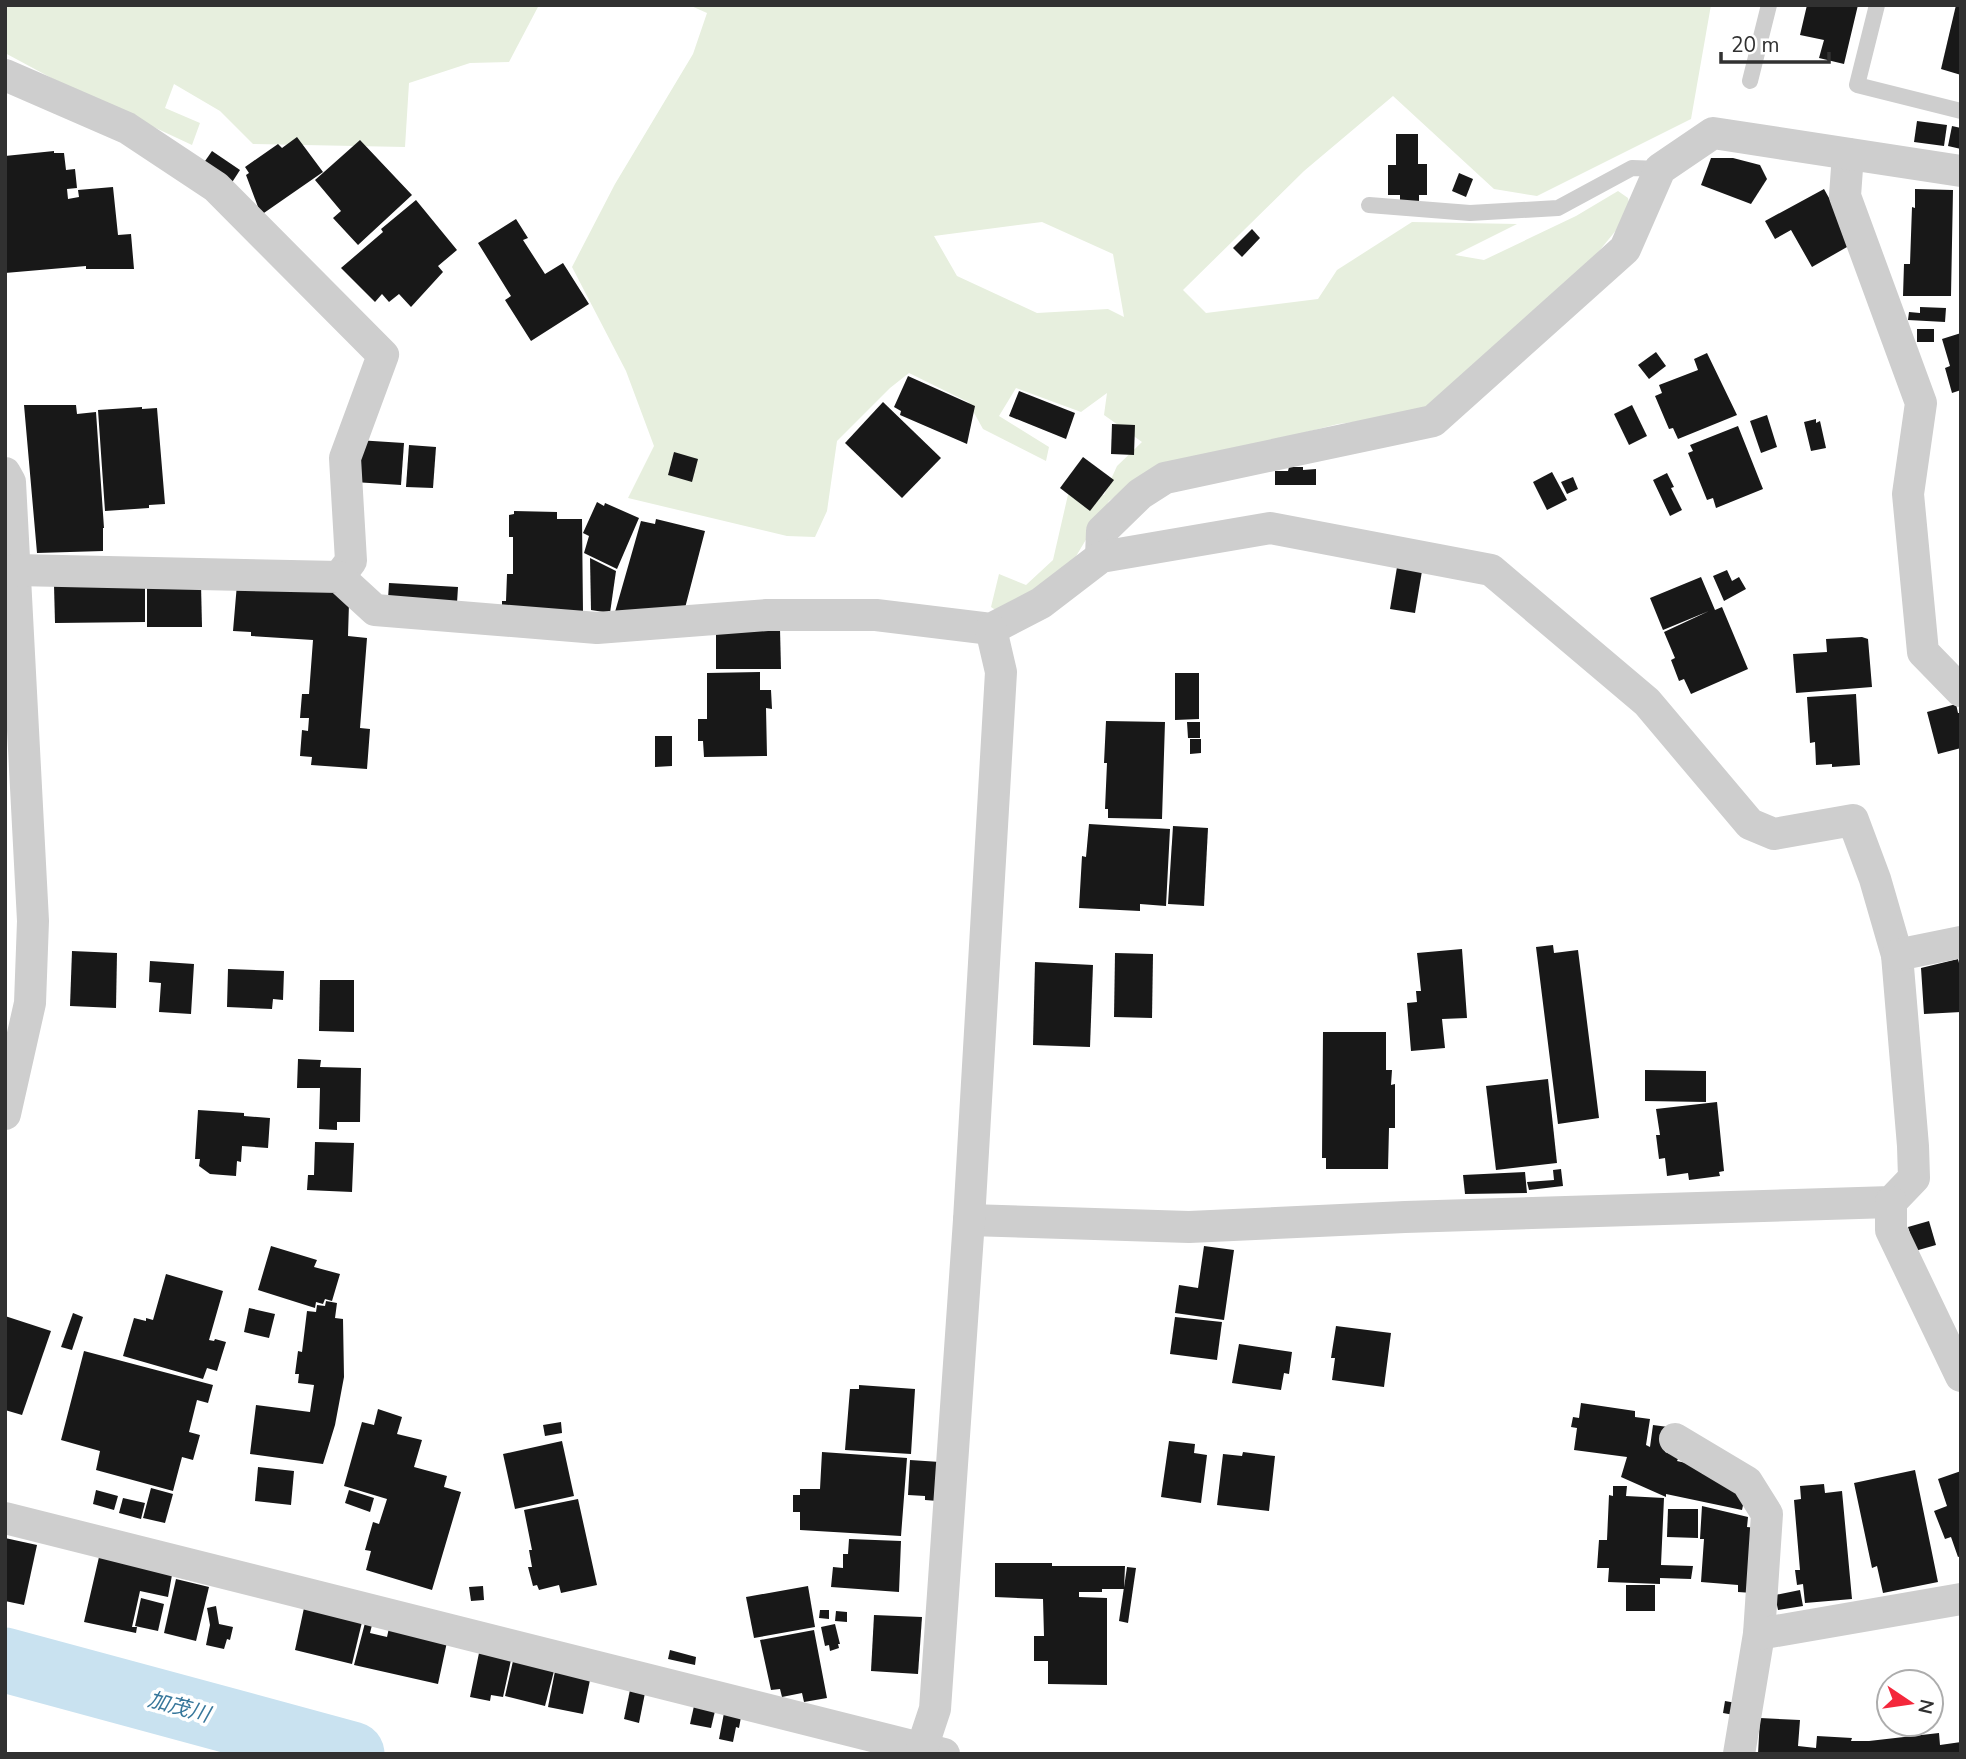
<svg xmlns="http://www.w3.org/2000/svg" width="1966" height="1759" viewBox="0 0 1966 1759" font-family="'Nunito Sans','Noto Sans JP',sans-serif">
<style>
.green{fill:#e7efde;fill-rule:evenodd}
.lines{fill:none;stroke-linecap:round;stroke-linejoin:round}
.river{stroke:#c9e2f0;stroke-width:65}
.building{fill:#181818}
.lane{stroke:#cecece;stroke-width:16}
.street{stroke:#cecece;stroke-width:32}
.labels{text-anchor:middle;stroke-width:7;stroke-linejoin:round;paint-order:stroke}
.water-label{font-size:21px;font-style:italic;fill:#37779b;stroke:#fff}
</style>
<rect width="100%" height="100%" fill="#fff"/>
<g class="green">
<polygon points="5,5 539,5 509,62 470,63 409,83 405,147 253,144 220,111 174,84 165,108 200,123 192,145 70,88 5,53"/>
<path d="M689,5h1022l-20,114 -154,77 -43,-7 -101,-93 -89,75 -121,119 23,23 112,-14 19,-29 75,-48 105,2 -62,31 29,5 92,-44 42,-25 10,7 3,14 -54,66 -145,134 -94,12 -186,47 -43,30 -34,57 -72,57 -12,-8 8,-33 27,11 27,-25 17,-74 34,9 13,-29 25,-24 -38,-27 3,-22 -26,19 -65,-24 -17,28 50,31 -3,14 -63,-32 -15,-27 -59,-29 -19,15 -53,53 -10,70 -12,26 -28,-1 -159,-38 26,-52 -28,-75 -54,-104 43,-83 78,-130 14,-41zM1042,222l71,32 11,63 -16,-8 -71,4 -80,-37 -23,-40z"/>
</g>
<g class="lines">
<polyline class="river" points="5,1660 352,1754"/>
</g>
<g class="building">
<polygon points="1807,5 1858,5 1844,64 1819,58 1824,40 1800,35"/>
<polygon points="1956,5 1961,5 1961,75 1941,69"/>
<polygon points="1917,121 1947,125 1944,146 1914,142"/>
<polygon points="1952,126 1961,128 1961,149 1948,146"/>
<polygon points="1396,134 1418,134 1418,164 1427,164 1427,195 1419,195 1419,201 1400,201 1400,195 1388,195 1388,165 1396,165"/>
<polygon points="297,137 323,172 261,215 246,175 249,173 245,167 278,144 282,148"/>
<polygon points="360,140 412,195 358,245 333,218 341,211 315,180"/>
<polygon points="54,151 54,153 64,153 66,170 75,169 77,188 67,189 68,199 79,197 78,190 113,187 118,235 131,234 134,269 86,269 86,266 5,273 5,156"/>
<polygon points="212,151 240,170 231,184 203,164"/>
<polygon points="1711,158 1733,158 1760,165 1767,179 1751,204 1701,185"/>
<polygon points="1459,173 1473,179 1466,197 1452,191"/>
<polygon points="1824,189 1854,243 1812,267 1791,230 1775,239 1765,221"/>
<polygon points="1915,189 1953,190 1951,296 1903,296 1904,264 1910,264 1912,207 1915,208"/>
<polygon points="416,200 457,250 438,266 443,272 411,307 399,294 389,302 382,294 375,302 341,268 383,232 381,229"/>
<polygon points="516,219 528,238 523,240 545,274 563,263 589,304 531,341 505,300 511,296 478,243"/>
<polygon points="1252,229 1260,238 1242,257 1233,248"/>
<polygon points="1920,307 1946,308 1945,322 1908,320 1909,312 1920,313"/>
<rect x="1917" y="329" width="17" height="13"/>
<polygon points="1961,333 1961,390 1952,393 1945,368 1950,366 1942,339"/>
<polygon points="1656,352 1666,366 1649,379 1638,365"/>
<polygon points="1707,353 1737,415 1678,439 1673,428 1669,429 1655,396 1662,393 1659,385 1698,370 1694,359"/>
<polygon points="908,376 975,406 967,444 900,415 901,411 894,407"/>
<polygon points="1019,391 1075,413 1066,439 1009,416"/>
<polygon points="883,402 941,458 902,498 845,443"/>
<polygon points="24,405 76,405 77,414 96,412 104,528 103,528 103,551 37,553"/>
<polygon points="1632,405 1647,436 1629,445 1614,414"/>
<polygon points="142,407 142,409 157,408 165,504 149,505 149,508 105,511 98,410"/>
<polygon points="1767,415 1777,447 1761,453 1750,421"/>
<polygon points="1816,419 1816,423 1820,421 1826,448 1811,451 1804,422"/>
<polygon points="1112,424 1135,425 1134,455 1111,454"/>
<polygon points="1738,426 1763,489 1716,508 1713,498 1707,500 1688,453 1693,451 1690,445"/>
<polygon points="357,440 404,443 401,485 354,482"/>
<polygon points="409,445 436,447 433,488 406,487"/>
<polygon points="674,452 698,459 692,482 668,475"/>
<polygon points="1083,457 1114,480 1090,511 1060,488"/>
<polygon points="1289,467 1303,467 1303,470 1316,469 1316,485 1275,485 1275,471 1288,471"/>
<polygon points="1552,472 1567,500 1547,510 1533,482"/>
<polygon points="1667,473 1674,487 1671,488 1682,510 1670,516 1653,480"/>
<polygon points="1573,477 1578,489 1567,494 1561,482"/>
<polygon points="597,502 604,506 605,503 639,518 617,569 584,553 589,536 583,533"/>
<polygon points="514,511 557,512 557,519 582,519 583,613 502,608 502,601 506,601 507,574 513,574 513,537 509,537 509,515 514,514"/>
<polygon points="656,519 705,531 685,608 615,612 641,521 655,524"/>
<polygon points="590,558 616,571 610,613 591,610"/>
<polygon points="1397,567 1422,571 1415,613 1390,609"/>
<polygon points="1727,570 1732,581 1739,577 1746,589 1724,601 1713,576"/>
<polygon points="1701,577 1715,610 1722,607 1748,669 1691,694 1684,679 1679,681 1671,660 1675,658 1664,632 1709,611 1663,630 1650,598"/>
<polygon points="389,583 458,587 457,603 388,599"/>
<polygon points="145,584 145,622 55,623 54,585"/>
<polygon points="147,584 201,584 202,627 147,627"/>
<polygon points="237,584 334,590 349,603 348,636 367,638 360,728 370,729 367,769 311,765 312,757 300,756 302,730 308,731 309,718 300,718 302,694 309,694 313,640 251,636 251,632 233,631"/>
<polygon points="716,629 780,629 781,669 716,669"/>
<polygon points="1862,637 1868,639 1872,687 1796,693 1793,654 1827,652 1826,639"/>
<polygon points="760,672 760,690 771,690 772,709 766,708 767,756 704,757 703,741 698,741 698,719 707,719 707,673"/>
<polygon points="1175,673 1199,673 1199,719 1175,720"/>
<polygon points="1856,694 1860,765 1832,767 1832,764 1816,765 1815,742 1810,743 1807,697"/>
<polygon points="1956,704 1958,713 1961,713 1961,748 1938,754 1927,712"/>
<polygon points="1106,721 1165,722 1162,819 1108,818 1108,809 1105,809 1107,763 1104,763"/>
<polygon points="1187,722 1200,722 1200,738 1188,738"/>
<polygon points="655,736 672,736 672,766 655,767"/>
<polygon points="1190,739 1201,739 1201,753 1190,754"/>
<polygon points="1089,824 1170,829 1166,906 1140,904 1140,911 1079,908 1082,856 1086,857"/>
<polygon points="1173,826 1208,828 1204,906 1168,904"/>
<polygon points="1553,945 1554,953 1578,950 1599,1118 1558,1124 1536,947"/>
<polygon points="1462,949 1467,1018 1442,1019 1445,1048 1411,1051 1407,1003 1417,1002 1416,991 1421,991 1417,953"/>
<polygon points="72,951 117,953 116,1008 70,1006"/>
<polygon points="1115,953 1153,954 1152,1018 1114,1017"/>
<polygon points="1958,959 1959,963 1961,962 1961,965 1959,966 1961,1012 1924,1014 1921,968"/>
<polygon points="150,961 194,964 191,1014 159,1012 161,983 149,982"/>
<polygon points="1035,962 1093,965 1090,1047 1033,1045"/>
<polygon points="228,969 284,971 283,1000 273,999 272,1009 227,1007"/>
<polygon points="320,980 354,980 354,1032 319,1031"/>
<polygon points="1323,1032 1386,1032 1386,1070 1392,1070 1391,1085 1395,1084 1395,1128 1389,1128 1388,1169 1326,1169 1326,1158 1322,1158"/>
<polygon points="298,1059 321,1060 320,1067 361,1068 360,1122 337,1122 337,1130 319,1129 320,1088 297,1088"/>
<polygon points="1645,1070 1706,1071 1706,1102 1645,1101"/>
<polygon points="1548,1079 1557,1163 1496,1170 1486,1086"/>
<polygon points="1717,1102 1724,1171 1719,1172 1720,1176 1689,1180 1688,1173 1667,1176 1665,1158 1659,1159 1656,1135 1660,1135 1656,1109"/>
<polygon points="198,1110 244,1113 244,1116 270,1118 268,1148 242,1146 241,1162 237,1161 236,1176 210,1174 199,1166 200,1159 195,1159"/>
<polygon points="315,1142 354,1143 352,1192 307,1190 308,1175 314,1175"/>
<polygon points="1561,1169 1563,1186 1529,1190 1527,1182 1554,1180 1553,1170"/>
<polygon points="1525,1172 1527,1193 1465,1194 1463,1175"/>
<polygon points="1929,1221 1936,1245 1915,1251 1908,1227"/>
<polygon points="271,1246 317,1260 314,1267 340,1274 332,1301 325,1299 323,1304 316,1302 315,1308 258,1290"/>
<polygon points="1204,1246 1234,1250 1224,1320 1175,1313 1179,1285 1198,1288"/>
<polygon points="166,1274 223,1291 209,1340 214,1341 215,1339 226,1342 217,1371 207,1368 203,1379 123,1356 134,1318 146,1321 146,1318 153,1320"/>
<polygon points="326,1301 337,1303 335,1318 343,1319 344,1377 335,1425 323,1464 250,1454 256,1405 310,1412 314,1385 298,1383 299,1374 295,1374 298,1351 302,1352 307,1311 316,1312 317,1305 325,1306"/>
<polygon points="249,1308 275,1314 269,1338 244,1332"/>
<polygon points="73,1313 83,1317 72,1350 61,1347"/>
<polygon points="5,1316 51,1331 22,1415 5,1410"/>
<polygon points="1175,1317 1222,1322 1217,1360 1170,1354"/>
<polygon points="1336,1326 1391,1333 1384,1387 1332,1380 1335,1358 1331,1358"/>
<polygon points="1239,1344 1292,1352 1289,1374 1284,1373 1281,1390 1232,1383"/>
<polygon points="84,1351 213,1385 208,1403 197,1400 189,1432 200,1435 193,1460 182,1457 173,1491 96,1470 100,1451 61,1440"/>
<polygon points="859,1385 915,1389 911,1454 845,1450 850,1389 859,1389"/>
<polygon points="1581,1403 1635,1411 1635,1417 1650,1419 1646,1445 1650,1447 1653,1425 1668,1427 1665,1452 1679,1457 1677,1461 1749,1477 1742,1510 1666,1494 1666,1497 1621,1477 1627,1457 1574,1450 1577,1428 1571,1427 1573,1417 1579,1418"/>
<polygon points="378,1409 402,1417 397,1434 422,1440 414,1467 447,1476 444,1487 461,1492 432,1590 366,1570 371,1551 365,1550 373,1522 379,1524 387,1499 344,1486 362,1422 374,1425"/>
<polygon points="561,1422 562,1433 545,1436 543,1425"/>
<polygon points="562,1441 574,1496 515,1509 503,1454"/>
<polygon points="1169,1441 1195,1444 1194,1453 1207,1455 1201,1503 1161,1497"/>
<polygon points="822,1452 907,1458 901,1536 800,1530 800,1512 793,1512 793,1495 800,1495 800,1489 820,1489"/>
<polygon points="1243,1452 1275,1456 1269,1511 1217,1505 1223,1454 1242,1456"/>
<polygon points="910,1460 940,1462 938,1501 925,1500 925,1496 908,1495"/>
<polygon points="258,1467 294,1471 291,1505 255,1501"/>
<polygon points="1915,1470 1938,1582 1883,1593 1877,1566 1872,1568 1854,1483"/>
<polygon points="1961,1471 1961,1556 1958,1557 1951,1537 1945,1539 1934,1511 1947,1506 1938,1479"/>
<polygon points="1824,1484 1825,1493 1842,1491 1852,1599 1805,1603 1803,1584 1797,1585 1795,1570 1800,1570 1794,1500 1801,1499 1800,1486"/>
<polygon points="1613,1486 1627,1486 1626,1496 1664,1498 1661,1565 1693,1566 1691,1579 1660,1578 1660,1584 1608,1582 1609,1568 1597,1568 1599,1540 1607,1540 1609,1495 1613,1496"/>
<polygon points="151,1488 173,1494 165,1523 143,1518"/>
<polygon points="96,1490 118,1496 114,1510 93,1504"/>
<polygon points="349,1490 374,1498 370,1512 345,1503"/>
<polygon points="123,1498 145,1503 141,1519 119,1513"/>
<polygon points="578,1499 597,1585 561,1593 559,1585 539,1590 537,1585 533,1586 528,1567 532,1567 529,1550 532,1550 524,1510"/>
<polygon points="1702,1506 1748,1517 1747,1527 1757,1528 1753,1593 1738,1592 1738,1585 1701,1582 1704,1539 1700,1539"/>
<polygon points="1668,1509 1698,1509 1698,1538 1667,1537"/>
<polygon points="5,1538 37,1545 24,1605 5,1601"/>
<polygon points="849,1539 901,1541 899,1592 831,1587 833,1567 843,1568 843,1554 848,1554"/>
<polygon points="99,1557 172,1575 168,1597 140,1591 132,1627 137,1627 136,1633 84,1622"/>
<polygon points="995,1563 1052,1563 1052,1566 1125,1566 1124,1589 1102,1589 1102,1592 1079,1592 1079,1597 1107,1598 1107,1685 1048,1684 1048,1661 1034,1661 1034,1636 1044,1636 1043,1599 995,1597"/>
<polygon points="1127,1567 1136,1568 1128,1623 1119,1621"/>
<polygon points="176,1579 209,1587 196,1641 164,1633"/>
<rect x="1626" y="1585" width="29" height="26"/>
<polygon points="483,1586 484,1600 471,1601 469,1587"/>
<polygon points="808,1586 815,1627 754,1638 746,1597"/>
<polygon points="1800,1590 1803,1606 1778,1610 1775,1595"/>
<polygon points="141,1598 164,1604 158,1631 135,1626"/>
<polygon points="216,1606 219,1624 233,1627 230,1640 227,1639 224,1649 206,1645 210,1625 207,1608"/>
<polygon points="304,1608 362,1622 352,1664 295,1650"/>
<polygon points="820,1610 829,1610 829,1619 819,1618"/>
<polygon points="836,1611 847,1612 847,1622 835,1621"/>
<polygon points="874,1615 922,1617 918,1674 871,1671"/>
<polygon points="365,1623 372,1625 370,1633 387,1637 389,1628 447,1642 438,1684 354,1665"/>
<polygon points="835,1624 840,1644 838,1644 839,1648 830,1651 829,1645 825,1646 821,1627"/>
<polygon points="814,1630 827,1698 804,1702 802,1693 782,1697 780,1689 771,1690 760,1640"/>
<polygon points="670,1650 696,1657 695,1665 668,1659"/>
<polygon points="479,1653 511,1660 503,1697 491,1695 490,1701 470,1697"/>
<polygon points="513,1661 554,1671 545,1706 505,1696"/>
<polygon points="555,1671 590,1680 583,1714 548,1707"/>
<polygon points="630,1690 645,1693 639,1723 624,1719"/>
<polygon points="1725,1701 1736,1703 1734,1715 1723,1713"/>
<polygon points="694,1706 715,1711 711,1728 690,1724"/>
<polygon points="724,1713 741,1717 739,1728 736,1727 733,1742 719,1739"/>
<polygon points="1760,1718 1800,1720 1798,1746 1816,1748 1817,1736 1852,1738 1851,1741 1869,1741 1939,1733 1940,1745 1961,1742 1961,1754 1758,1754"/>
</g>
<g class="lines">
<g class="lane">
<polyline points="1877,5 1857,85 1961,111"/>
<polyline points="1750,81 1769,5"/>
<polyline points="1369,205 1470,213 1558,208 1632,168 1660,169"/>
</g>
<g class="street">
<polyline points="5,75 127,128 216,187 383,355 345,458 351,561 339,577"/>
<polyline points="1848,154 1845,196 1921,403 1908,494 1923,652 1961,691"/>
<polyline points="5,473 10,482 33,921 30,1003 5,1114"/>
<polyline points="1101,557 1102,531 1140,494 1165,478 1433,421 1625,249 1660,169 1713,133 1961,171"/>
<polyline points="16,570 339,577 375,610 597,628 767,615 876,615 991,629 1041,603 1101,557 1270,528 1491,570 1647,702 1750,824 1774,834 1853,820 1875,879 1897,955 1913,1146 1914,1178 1891,1202 1405,1217 1189,1227 969,1220"/>
<polyline points="1897,955 1961,942"/>
<polyline points="1891,1202 1891,1230 1961,1376"/>
<polyline points="1675,1439 1747,1482 1767,1514 1759,1634 1739,1754"/>
<polyline points="5,1518 944,1754"/>
<polyline points="1759,1634 1961,1599"/>
<polyline points="922,1748 935,1709 969,1220 1001,672 991,629"/>
</g>
</g>
<g class="labels">
<g class="water-label">
<text transform="translate(179 1707) rotate(15)" y="7">加茂川</text>
</g>
</g>
<rect width="1966" height="1759" fill="none" stroke="#313131" stroke-width="14"/>
<g transform="translate(1910 1703) rotate(103)"><circle r="33" fill="#ffffff" stroke="#adadad" stroke-width="2"/>
<path d="M0-5L12 26L0 18L-12 26Z" fill="#f4273b"/>
<text y="-10" font-size="19" font-weight="bold" text-anchor="middle" fill="#313131">N</text>
</g>
<path d="M1721 52v10h108v-10" fill="none" stroke="#313131" stroke-width="3.5"/>
<text x="1731" y="52" font-size="21" fill="#313131" stroke="#ffffff" stroke-width="5" paint-order="stroke">20 m</text>
</svg>
